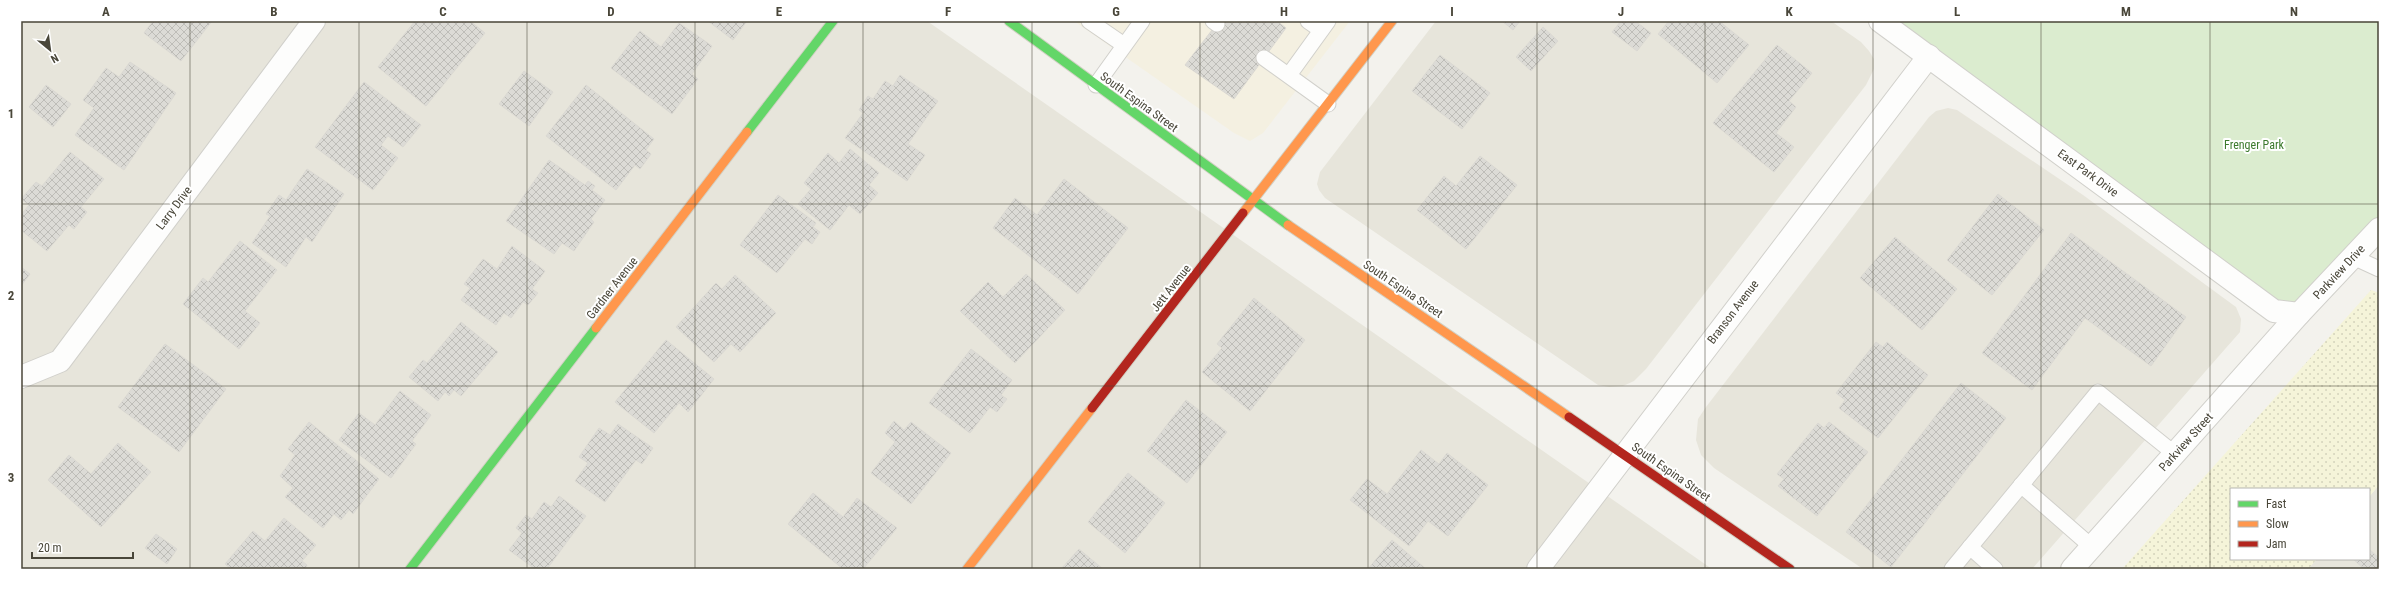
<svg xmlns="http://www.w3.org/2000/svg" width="2400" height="590" viewBox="0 0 2400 590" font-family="'Roboto Condensed',sans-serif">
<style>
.residential{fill:#e7e5db}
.commercial{fill:#f4f0e1}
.sand{fill:url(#sand-dots)}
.green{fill:#dbeccf}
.building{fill:url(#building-cross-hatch);stroke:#dbd9d3}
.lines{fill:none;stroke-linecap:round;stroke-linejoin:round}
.lane-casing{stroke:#d1d0cb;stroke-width:17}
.street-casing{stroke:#d1d0cb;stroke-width:24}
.fast-casing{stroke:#d2d0c4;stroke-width:11}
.slow-casing{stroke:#d2d0c4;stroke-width:11}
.jam-casing{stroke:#d2d0c4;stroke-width:11}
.lane{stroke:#fdfdfc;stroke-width:15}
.street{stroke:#fdfdfc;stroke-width:22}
.fast{stroke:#63d668;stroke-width:9}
.slow{stroke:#ff974d;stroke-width:9}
.jam{stroke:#b3261e;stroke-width:9}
.grid{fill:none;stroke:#494639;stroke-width:1;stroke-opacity:0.55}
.labels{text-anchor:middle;stroke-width:4;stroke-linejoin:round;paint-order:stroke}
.street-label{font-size:12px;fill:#494639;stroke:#fff}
.park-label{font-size:12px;fill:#3c7a2d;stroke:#fff}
.neatline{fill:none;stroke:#494639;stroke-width:1.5}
.grid-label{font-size:13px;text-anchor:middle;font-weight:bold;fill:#494639}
</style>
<defs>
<pattern id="sand-dots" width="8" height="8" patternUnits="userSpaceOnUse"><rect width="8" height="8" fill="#f5f4d9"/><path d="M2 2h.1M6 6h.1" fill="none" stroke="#d4d3bb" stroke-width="1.8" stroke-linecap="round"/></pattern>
<pattern id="building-cross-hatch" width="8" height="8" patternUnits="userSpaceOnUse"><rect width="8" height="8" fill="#dcdbd6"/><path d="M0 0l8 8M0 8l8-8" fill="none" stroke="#bebdb8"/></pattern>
</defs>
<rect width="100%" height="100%" fill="#f3f2ed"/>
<g class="residential">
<polygon points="21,21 927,21 1712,569 21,569"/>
<polygon points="1436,21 1831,21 1861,42 1869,51 1874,59 1874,69 1866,85 1646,369 1634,381 1623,386 1609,387 1598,385 1325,198 1319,190 1317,184 1320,172"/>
<polygon points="1948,108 1957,110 2083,195 2236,307 2241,319 2240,332 2032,569 1863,569 1714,468 1701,455 1696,440 1698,419 1706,407 1929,117 1936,111"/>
<polygon points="2379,485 2379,569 2308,569 2317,559 2369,559 2369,497"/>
</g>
<polygon class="commercial" points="1074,21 1350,21 1263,133 1250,141 1234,133"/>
<polygon class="sand" points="2371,290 2379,293 2379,485 2369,497 2369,489 2231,489 2231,559 2317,559 2308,569 2122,569"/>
<polygon class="green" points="1866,21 2379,21 2379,229 2299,314 2274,311"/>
<g class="building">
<polygon points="153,21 212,21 181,61 144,33"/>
<polygon points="415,21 470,21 485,33 426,106 378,67"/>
<polygon points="708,21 747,21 733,40"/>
<polygon points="1219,21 1277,21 1286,28 1234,99 1185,65"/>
<polygon points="1502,21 1520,21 1513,30"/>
<polygon points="1621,21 1635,21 1651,33 1637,51 1612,32"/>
<polygon points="1669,21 1719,21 1749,45 1717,83 1658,34"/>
<polygon points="679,23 712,46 692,74 698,79 672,114 611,68 640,31 661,47"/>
<polygon points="1543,27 1558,41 1531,71 1516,57"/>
<polygon points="1777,45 1812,73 1789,101 1796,107 1776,133 1794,147 1774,172 1713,123"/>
<polygon points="1440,55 1490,93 1462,129 1412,91"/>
<polygon points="130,62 176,93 124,170 75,135 94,108 83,100 106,68 119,77"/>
<polygon points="524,71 553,92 529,126 499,104"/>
<polygon points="900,75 938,101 908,144 925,155 907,181 845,138 863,113 859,110 868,96 873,99 885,81 893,86"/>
<polygon points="364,82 421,125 403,147 388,136 381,145 398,158 373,190 315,147"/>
<polygon points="46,85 71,104 53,127 29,107"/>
<polygon points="586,85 654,139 646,150 651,154 640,169 635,165 616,190 546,136"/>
<polygon points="850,149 879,173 869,185 878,193 860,214 849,205 830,230 798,204 811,189 804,183 828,153 839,163"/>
<polygon points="70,152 104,179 81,207 87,212 74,229 69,225 47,251 21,230 21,215 29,205 21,199 36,182 42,186"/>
<polygon points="1480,156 1517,185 1466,249 1417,210 1444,176 1456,186"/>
<polygon points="549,160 585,185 588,181 595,186 592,190 605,200 591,219 594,222 574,251 562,243 554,254 506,221"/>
<polygon points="307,169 344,194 312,242 306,237 286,267 252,243 270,216 266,214 279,195 286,200"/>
<polygon points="1064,179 1128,228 1078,294 993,228 1015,198 1037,215"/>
<polygon points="1998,194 2044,230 1992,295 1947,260"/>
<polygon points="778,195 816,223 813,227 820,232 812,244 805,239 777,273 740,245"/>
<polygon points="2071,233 2186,317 2151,366 2085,318 2032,390 1982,353"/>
<polygon points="1895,237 1957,289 1922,330 1860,278"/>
<polygon points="240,241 277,270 245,311 260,323 239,349 183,304 203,278 208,282"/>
<polygon points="512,246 545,271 532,289 538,293 528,305 523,302 511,318 504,313 496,325 461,300 470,288 464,284 483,259 497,269"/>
<polygon points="21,267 30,274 21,286"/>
<polygon points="1026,274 1065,310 1015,363 960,311 988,282 1003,297"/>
<polygon points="735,275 776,313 740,352 731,344 714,362 676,327 716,283 722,289"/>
<polygon points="1254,298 1305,340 1250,411 1202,372 1222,348 1217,344"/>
<polygon points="461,322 498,352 461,396 454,390 449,396 445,392 438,401 409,377 423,360 427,363"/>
<polygon points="666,340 714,379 688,412 679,403 654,433 615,402"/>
<polygon points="1876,342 1883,347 1887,342 1928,375 1878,438 1839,408 1845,400 1836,393"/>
<polygon points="165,344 226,389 179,452 118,407"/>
<polygon points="971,349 1012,380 1001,395 1007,399 997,412 990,407 970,433 929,403"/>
<polygon points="1961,383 2006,418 1891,567 1846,532"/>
<polygon points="400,391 431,415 412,441 416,444 391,478 339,440 359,413 375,425"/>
<polygon points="1186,400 1227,432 1187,483 1147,451"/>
<polygon points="894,421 904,430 911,422 951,453 911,504 871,473 895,442 885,433"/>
<polygon points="309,422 379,479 353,514 349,510 341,520 334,514 323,528 285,497 293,488 280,476 295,455 288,449"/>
<polygon points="1829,422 1868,452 1817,516 1778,486 1784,479 1777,474 1818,423 1824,428"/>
<polygon points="618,424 653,448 642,464 636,460 605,502 575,481 588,463 579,457 599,428 610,435"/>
<polygon points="118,443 151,472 101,527 48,480 69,455 91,474"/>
<polygon points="1421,450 1439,464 1447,453 1488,485 1448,536 1428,521 1409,546 1350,500 1367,479 1387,494"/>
<polygon points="1128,473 1165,503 1125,553 1088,522"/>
<polygon points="813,493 843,517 857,498 897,528 863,569 843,569 788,524"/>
<polygon points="559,496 586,516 547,569 535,569 509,550 522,533 516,528 526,515 532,519 544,502 551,507"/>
<polygon points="284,518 316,545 302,561 307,565 305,569 231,569 225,564 253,531 265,541"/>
<polygon points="156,534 177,549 167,564 145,548"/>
<polygon points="1392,540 1426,569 1368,569"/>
<polygon points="1079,549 1103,569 1061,569"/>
<polygon points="2369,549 2379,558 2379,569 2364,569 2353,559 2369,559"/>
</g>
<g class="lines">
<g class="lane-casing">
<g id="lane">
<polyline points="1089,21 1124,45"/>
<polyline points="1213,21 1217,24"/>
<polyline points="1308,21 1321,30"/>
<polyline points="1264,58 1328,104"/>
<polyline points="1289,75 1328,21"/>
<polyline points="1096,85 1142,21"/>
<polyline points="2353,257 2379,269"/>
<polyline points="2021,485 2092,547"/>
<polyline points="1970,547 1995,569"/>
<polyline points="1952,569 2098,392 2175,454"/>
</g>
</g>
<g class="street-casing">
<g id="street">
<polyline points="1880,21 2274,311 2299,314"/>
<polyline points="21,377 60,361 314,21"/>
<polyline points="1538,569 1929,56"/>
<polyline points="2072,569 2299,314 2379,229"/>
</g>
</g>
<g class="fast-casing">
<g id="fast">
<polyline points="1009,21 1288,225"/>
<polyline points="747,132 833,21"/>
<polyline points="410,569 596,328"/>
</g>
</g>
<g class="slow-casing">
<g id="slow">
<polyline points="1243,213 1392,21"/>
<polyline points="1288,225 1569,417"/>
<polyline points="596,328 747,132"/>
<polyline points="967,569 1092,408"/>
</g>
</g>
<g class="jam-casing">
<g id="jam">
<polyline points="1092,408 1243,213"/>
<polyline points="1569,417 1790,569"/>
</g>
</g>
<use href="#lane" class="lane"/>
<use href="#street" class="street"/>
<use href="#fast" class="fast"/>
<use href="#slow" class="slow"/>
<use href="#jam" class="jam"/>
</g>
<path class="grid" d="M190,21v548M359,21v548M527,21v548M695,21v548M863,21v548M1032,21v548M1200,21v548M1368,21v548M1537,21v548M1705,21v548M1873,21v548M2041,21v548M2210,21v548M21,204h2358M21,386h2358"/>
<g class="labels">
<g class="street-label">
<text transform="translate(1139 102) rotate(36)" y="4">South Espina Street</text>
<text transform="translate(2088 173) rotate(36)" y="4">East Park Drive</text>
<text transform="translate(174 208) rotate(-53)" y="4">Larry Drive</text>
<text transform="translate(2339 272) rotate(-47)" y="4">Parkview Drive</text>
<text transform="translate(612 288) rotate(-52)" y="4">Gardner Avenue</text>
<text transform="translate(1171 288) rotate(-52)" y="4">Jett Avenue</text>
<text transform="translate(1403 289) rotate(34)" y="4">South Espina Street</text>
<text transform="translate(1733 312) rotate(-53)" y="4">Branson Avenue</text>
<text transform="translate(2186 442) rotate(-48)" y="4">Parkview Street</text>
<text transform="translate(1671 472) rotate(35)" y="4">South Espina Street</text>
</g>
<g class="park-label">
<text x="2254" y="149">Frenger Park</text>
</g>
</g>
<rect width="2400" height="590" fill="none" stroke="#ffffff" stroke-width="44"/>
<rect x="2230" y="488" width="140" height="72" fill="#ffffff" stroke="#b6b5b0"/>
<rect x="2238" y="501" width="20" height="6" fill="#63d668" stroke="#b6b5b0"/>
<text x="2266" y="508" font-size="12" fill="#494639">Fast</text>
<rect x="2238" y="521" width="20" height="6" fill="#ff974d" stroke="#b6b5b0"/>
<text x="2266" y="528" font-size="12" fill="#494639">Slow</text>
<rect x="2238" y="541" width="20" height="6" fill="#b3261e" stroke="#b6b5b0"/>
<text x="2266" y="548" font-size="12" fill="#494639">Jam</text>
<g transform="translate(50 50) rotate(151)" stroke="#ffffff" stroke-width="3" paint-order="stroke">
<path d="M0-3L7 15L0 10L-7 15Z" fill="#494639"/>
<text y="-6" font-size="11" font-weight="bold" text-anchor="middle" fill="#494639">N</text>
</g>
<path d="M32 552v6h101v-6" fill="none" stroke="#494639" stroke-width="2"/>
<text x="38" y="552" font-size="12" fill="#494639" stroke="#ffffff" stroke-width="3" paint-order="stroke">20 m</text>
<rect x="22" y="22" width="2356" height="546" class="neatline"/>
<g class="grid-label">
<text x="106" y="16">A</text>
<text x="274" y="16">B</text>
<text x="443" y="16">C</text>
<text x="611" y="16">D</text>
<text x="779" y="16">E</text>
<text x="948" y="16">F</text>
<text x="1116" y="16">G</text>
<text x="1284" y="16">H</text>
<text x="1452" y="16">I</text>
<text x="1621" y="16">J</text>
<text x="1789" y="16">K</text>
<text x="1957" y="16">L</text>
<text x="2126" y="16">M</text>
<text x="2294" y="16">N</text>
<text x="11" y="118">1</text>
<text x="11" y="300">2</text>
<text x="11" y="482">3</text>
</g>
</svg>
